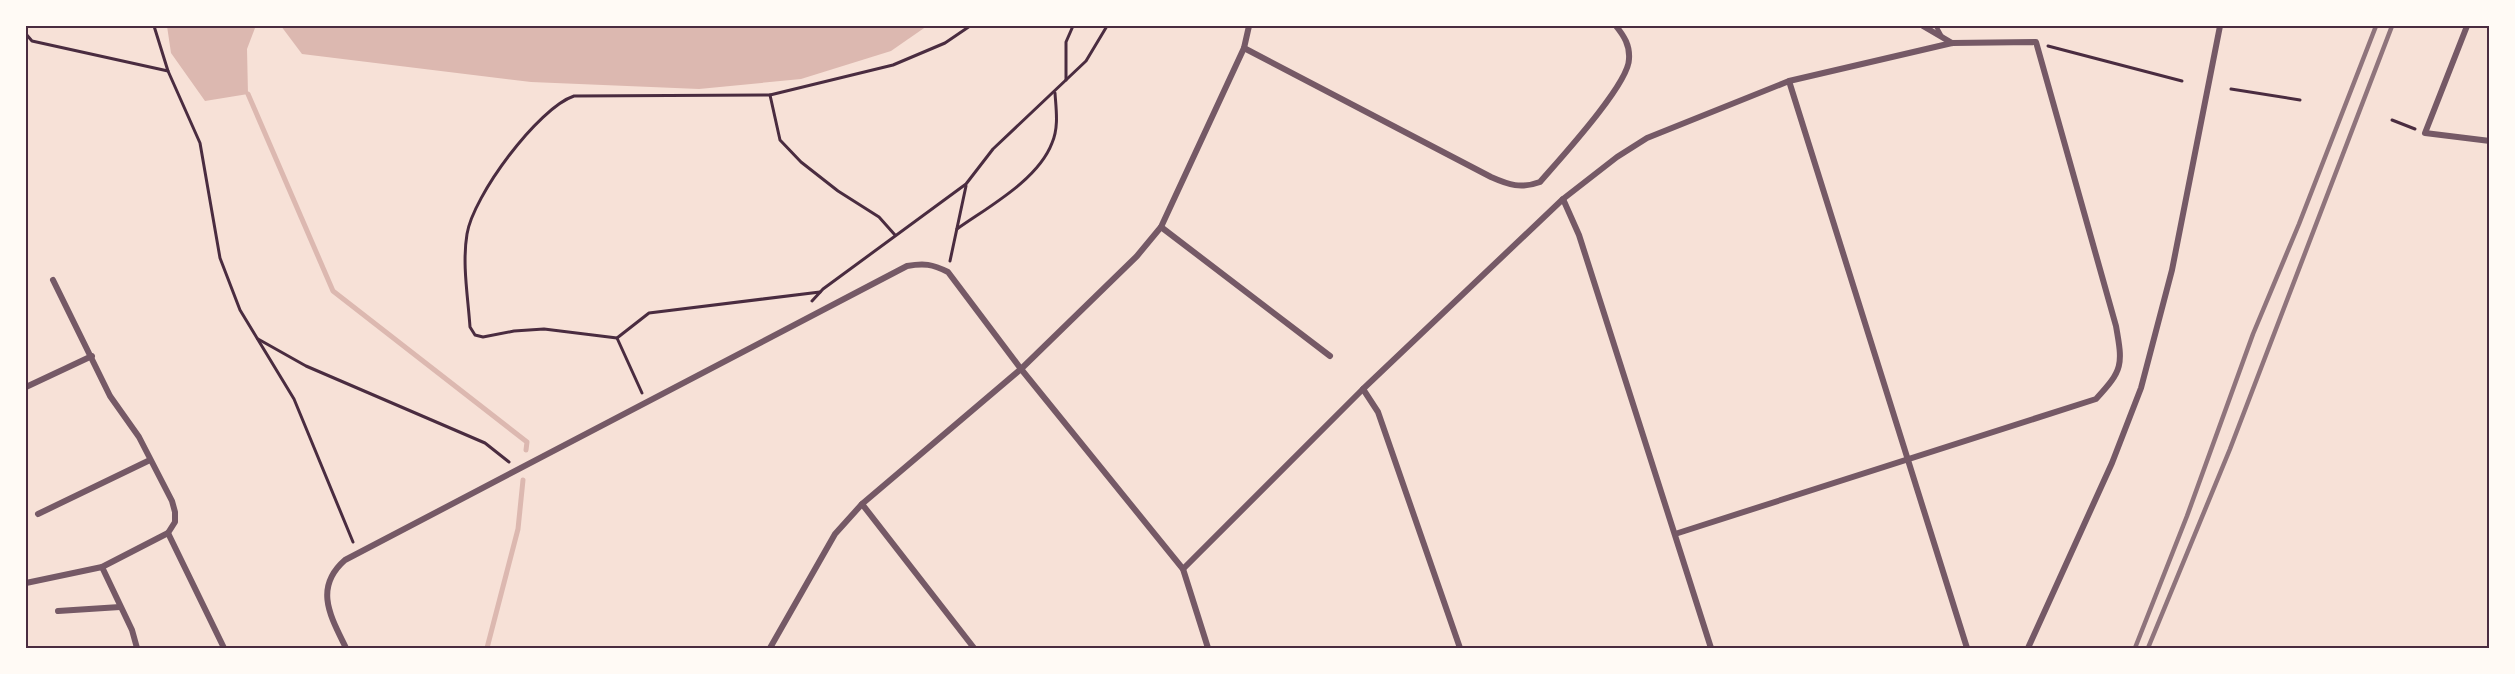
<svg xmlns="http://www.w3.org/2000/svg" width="2515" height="674" viewBox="0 0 2515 674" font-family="'Source Sans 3',sans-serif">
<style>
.water{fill:#dcb8b0}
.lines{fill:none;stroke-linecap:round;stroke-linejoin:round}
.stream{stroke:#dcb8b0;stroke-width:5}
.path{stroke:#4a2c40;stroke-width:3}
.service{stroke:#755966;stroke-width:4.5}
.minor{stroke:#755966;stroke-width:6}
.rail{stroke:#8f747c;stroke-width:4.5}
.neatline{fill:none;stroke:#4a2c40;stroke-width:2}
</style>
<rect width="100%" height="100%" fill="#f7e1d7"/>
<g class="water">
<polygon points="167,26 264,26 255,28 247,49 248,94 205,101 171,53"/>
<polygon points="281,26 927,26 891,51 801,79 699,89 531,82 302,54"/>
</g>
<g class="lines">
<g class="stream">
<polyline points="248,94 333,291 527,442 526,450"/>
<polyline points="487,648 518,529 523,480"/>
</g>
<g class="path">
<polyline points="154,26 168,71 200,143 220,258 240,310 294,399 353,542"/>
<polyline points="26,34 32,41 168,71"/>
<polyline points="2048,46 2182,81"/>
<polyline points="1066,80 1066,42 1073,26"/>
<polyline points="2231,89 2300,100"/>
<polyline points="770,95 780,140 801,162 838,191 879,217 895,235"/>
<polyline points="2392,120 2415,129"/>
<path d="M957,229c31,-22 81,-49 95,-86 7,-16 4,-34 3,-50"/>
<polyline points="950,261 966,186"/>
<path d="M820,292l-171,21 -32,25 -73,-9 -30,2 -31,6 -8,-2 -5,-8c-2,-30 -8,-63 -3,-93 6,-38 71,-126 107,-138l196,-1 123,-30 52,-22 25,-17"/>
<polyline points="812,301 823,289 966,184 993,149 1086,61 1107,26"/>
<polyline points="617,338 642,393"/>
<polyline points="258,339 306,366 485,443 509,462"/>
</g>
<polyline class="service" points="1936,26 1942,37"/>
<g class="minor">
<polyline points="1923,26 1952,43"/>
<polyline points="2467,26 2425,133 2490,141"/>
<path d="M1244,48l247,129c18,8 30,12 49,5 19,-22 89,-98 89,-123 1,-14 -5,-23 -13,-33"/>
<polyline points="1789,81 1967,648"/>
<polyline points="1563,199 1579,235 1711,648"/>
<polyline points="1161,227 1330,356"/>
<polyline points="26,387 92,356"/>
<polyline points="1363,389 1378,412 1460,648"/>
<polyline points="862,504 974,648"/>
<polyline points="38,514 150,460"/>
<polyline points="168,533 224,648"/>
<polyline points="102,567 132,630 137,648"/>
<path d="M1183,569l180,-180 200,-190 54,-42 30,-19 142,-57 163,-38 84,-1 80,284c7,39 7,44 -20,73l-421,135"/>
<polyline points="26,583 102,567 168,533 175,522 175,512 172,501 139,437 110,396 53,280"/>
<polyline points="58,611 120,607"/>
<path d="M346,648c-15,-31 -33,-60 -1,-88l562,-294c17,-3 25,-2 41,6l73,97 162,200 25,79"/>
<polyline points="770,648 835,534 862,504 1021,369 1137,256 1161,227 1244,48 1249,26"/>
<polyline points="2028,648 2112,463 2141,388 2172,270 2220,26"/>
</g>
<g class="rail">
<polyline points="2135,648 2187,516 2253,334 2299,224 2376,26"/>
<polyline points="2148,648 2230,449 2392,26"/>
</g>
</g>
<rect width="2515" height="674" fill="none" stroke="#fffaf5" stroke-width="54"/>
<rect x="27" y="27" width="2461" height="620" class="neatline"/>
</svg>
